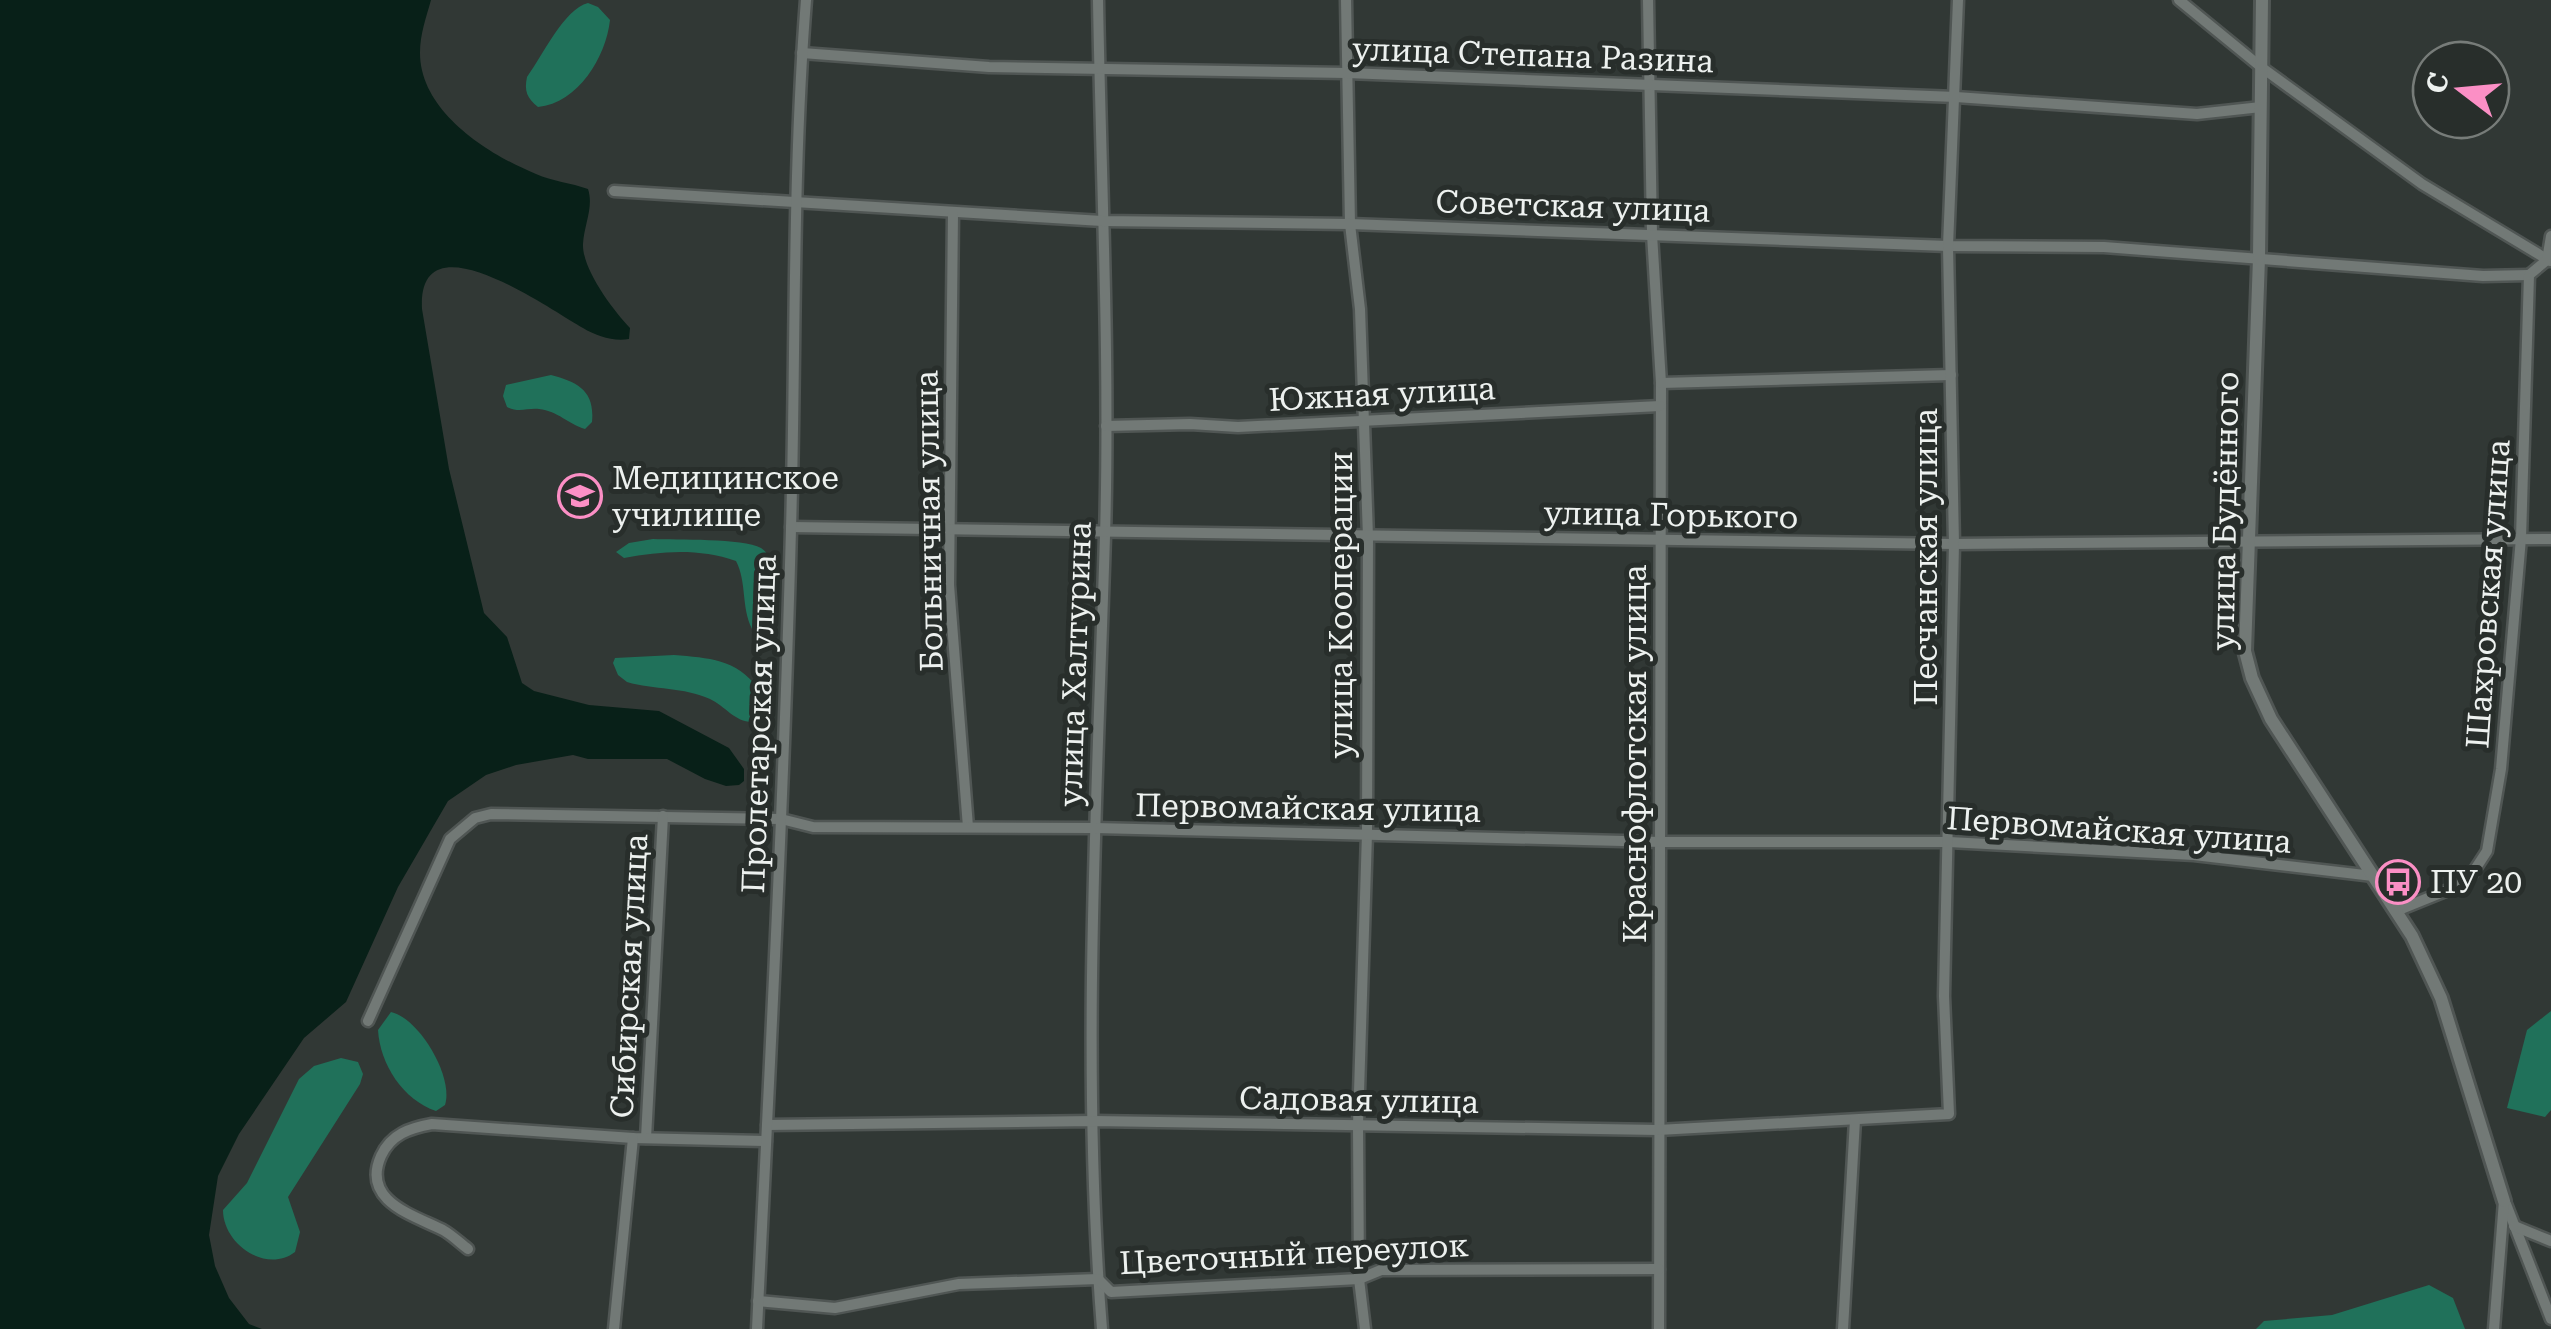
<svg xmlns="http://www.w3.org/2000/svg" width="2551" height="1329" viewBox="0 0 2551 1329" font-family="'Roboto Serif',serif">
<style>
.forest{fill:#20715a}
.water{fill:#082018}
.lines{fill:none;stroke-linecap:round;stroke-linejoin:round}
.minor-casing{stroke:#505654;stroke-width:15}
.tertiary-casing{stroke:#505654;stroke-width:18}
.minor{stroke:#727976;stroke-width:10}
.tertiary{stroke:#727976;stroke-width:12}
.labels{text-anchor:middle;stroke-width:10;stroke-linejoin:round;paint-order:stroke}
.street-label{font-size:32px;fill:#edf1ef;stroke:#282e2b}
.poi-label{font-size:32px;fill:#edf1ef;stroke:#282e2b;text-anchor:start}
</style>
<rect width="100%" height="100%" fill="#313835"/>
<g class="forest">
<path d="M588,3l10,4 12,13c-4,37 -32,83 -72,87 -11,-9 -14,-16 -11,-30 16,-22 37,-68 61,-74z"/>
<path d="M551,375c27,7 44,16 41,47l-7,7c-17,-5 -27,-18 -46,-20 -13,-1 -20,4 -32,-2l-4,-11 3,-11z"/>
<path d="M653,539c23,1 90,-1 108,9 6,4 6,6 9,13l-3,69 -4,3 -11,-4c-11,-22 -5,-47 -16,-68 -37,-13 -74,-10 -112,-3l-8,-6 13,-9z"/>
<path d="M674,655c35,3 62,4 84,33v18l-6,16c-17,0 -27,-16 -42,-23 -26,-12 -56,-9 -83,-17l-9,-7 -5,-12 2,-5z"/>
<polygon points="2551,1011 2551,1110 2545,1117 2507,1108 2527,1030"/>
<path d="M391,1012c28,6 63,65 54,93l-9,6c-33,-11 -56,-47 -58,-81z"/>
<path d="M341,1058l17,4 5,12 -3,10 -72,113 12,35 -5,20c-29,22 -72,-8 -72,-42l24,-27 52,-104 15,-13z"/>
<polygon points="2429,1285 2453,1298 2465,1329 2256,1329 2264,1321 2332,1315"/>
</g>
<path class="water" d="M0,0h431c-5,18 -11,34 -11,53 0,58 67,101 116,121 16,7 35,9 52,15 6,18 -4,36 -5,55 -1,25 30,66 47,84l-1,11c-15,3 -33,-3 -46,-11 -33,-18 -166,-115 -161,-19l27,160 35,144 23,24 15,46 12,8 55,14 70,6 70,37 15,21v12l-5,4 -13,1 -21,-7 -38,-20h-79l-15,-4 -57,10 -30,10 -38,26 -50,86 -52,115 -42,36 -65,96 -21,42 -9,59 6,31 14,32 20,26 13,5h-262z"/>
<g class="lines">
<g class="minor-casing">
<g id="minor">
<path d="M1098,0c3,178 12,358 7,536 -8,262 -24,532 -3,793"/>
<polyline points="1346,0 1350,224 1360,309 1368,537 1367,833 1358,1125 1359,1279 1365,1329"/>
<polyline points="1648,0 1652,234 1661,383 1659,1329"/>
<polyline points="2179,0 2261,67 2422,184 2550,261"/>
<polyline points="802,53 989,67 1347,73 1956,97 2197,114 2261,107"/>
<polyline points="614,191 1102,221 1350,224 1948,246 2104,247 2483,276 2529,275"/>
<polyline points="953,213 949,585 968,827"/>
<polyline points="1661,383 1951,375"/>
<polyline points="1106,426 1190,424 1238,427 1660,406"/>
<polyline points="791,527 1954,544 2551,539"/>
<polyline points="2396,911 2448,890 2472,874 2487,851 2501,769 2521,538 2529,275 2547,260 2551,236"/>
<polyline points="368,1021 450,839 475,818 491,814 781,819 813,827 1095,828 1662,842 1949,842 2194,855 2373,876"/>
<polyline points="767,1125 1094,1121 1658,1130 1949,1114 1944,996 1954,544 1948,246 1958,0"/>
<polyline points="646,1138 663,816"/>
<polyline points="2506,1204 2551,1319"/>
<polyline points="2514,1226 2551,1241"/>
<path d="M468,1249c-8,-6 -16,-14 -25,-19 -30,-15 -82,-29 -62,-74 10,-22 29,-28 51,-32l201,14 133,3"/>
<polyline points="758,1301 835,1308 959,1284 1098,1279 1111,1292 1359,1279 1381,1270 1659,1269"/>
<polyline points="614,1329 633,1138"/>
<path d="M757,1329c13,-267 27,-533 34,-800 5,-176 1,-353 15,-529"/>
<polyline points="1843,1329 1855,1120"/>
<polyline points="2494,1329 2504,1201"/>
</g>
</g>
<g class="tertiary-casing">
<polyline id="tertiary" points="2262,0 2259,258 2245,651 2252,678 2271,719 2412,936 2441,998 2504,1201"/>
</g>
<use href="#minor" class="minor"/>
<use href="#tertiary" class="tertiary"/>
</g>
<defs>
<g id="university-ring" transform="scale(2.25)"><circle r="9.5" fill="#282e2b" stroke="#fb8fc5" stroke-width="1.5"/><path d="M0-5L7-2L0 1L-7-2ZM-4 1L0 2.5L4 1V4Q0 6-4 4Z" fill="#fb8fc5"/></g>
<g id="bus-ring" transform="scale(2.25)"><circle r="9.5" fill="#282e2b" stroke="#fb8fc5" stroke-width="1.5"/><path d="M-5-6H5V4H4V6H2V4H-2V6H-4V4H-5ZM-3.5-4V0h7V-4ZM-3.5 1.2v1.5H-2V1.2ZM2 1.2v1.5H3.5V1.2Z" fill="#fb8fc5"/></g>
</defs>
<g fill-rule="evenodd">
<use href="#university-ring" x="580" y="496"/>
<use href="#bus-ring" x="2398" y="882"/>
</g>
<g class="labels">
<g class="street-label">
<text transform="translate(1533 55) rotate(2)" y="11">улица Степана Разина</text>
<text transform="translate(1573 206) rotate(2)" y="11">Советская улица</text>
<text transform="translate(1382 394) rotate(-3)" y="11">Южная улица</text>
<text transform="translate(2225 511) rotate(-89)" y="11">улица Будённого</text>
<text transform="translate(1671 515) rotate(1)" y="11">улица Горького</text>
<text transform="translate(929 521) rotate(-91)" y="11">Больничная улица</text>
<text transform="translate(1926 557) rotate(-90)" y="11">Песчанская улица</text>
<text transform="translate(2488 594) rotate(-86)" y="11">Шахровская улица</text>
<text transform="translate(1341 605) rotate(-90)" y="11">улица Кооперации</text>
<text transform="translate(1075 664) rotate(-88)" y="11">улица Халтурина</text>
<text transform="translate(759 724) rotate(-88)" y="11">Пролетарская улица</text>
<text transform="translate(1635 754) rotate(-90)" y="11">Краснофлотская улица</text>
<text transform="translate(1308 808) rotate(1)" y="11">Первомайская улица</text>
<text transform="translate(2119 830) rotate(4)" y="11">Первомайская улица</text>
<text transform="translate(629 976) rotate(-87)" y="11">Сибирская улица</text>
<text transform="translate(1359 1100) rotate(1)" y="11">Садовая улица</text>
<text transform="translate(1294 1254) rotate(-3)" y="11">Цветочный переулок</text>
</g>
<g class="poi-label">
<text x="612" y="489">Медицинское<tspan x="612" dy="37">училище</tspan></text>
<text x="2430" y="893">ПУ 20</text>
</g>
</g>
<g transform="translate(2461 90) rotate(286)"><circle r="48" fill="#282e2b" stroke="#777c79" stroke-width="2.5"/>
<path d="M0-8L18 38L0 25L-18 38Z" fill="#fb8fc5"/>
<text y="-15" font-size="28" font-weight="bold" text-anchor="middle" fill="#edf1ef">С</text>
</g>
</svg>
